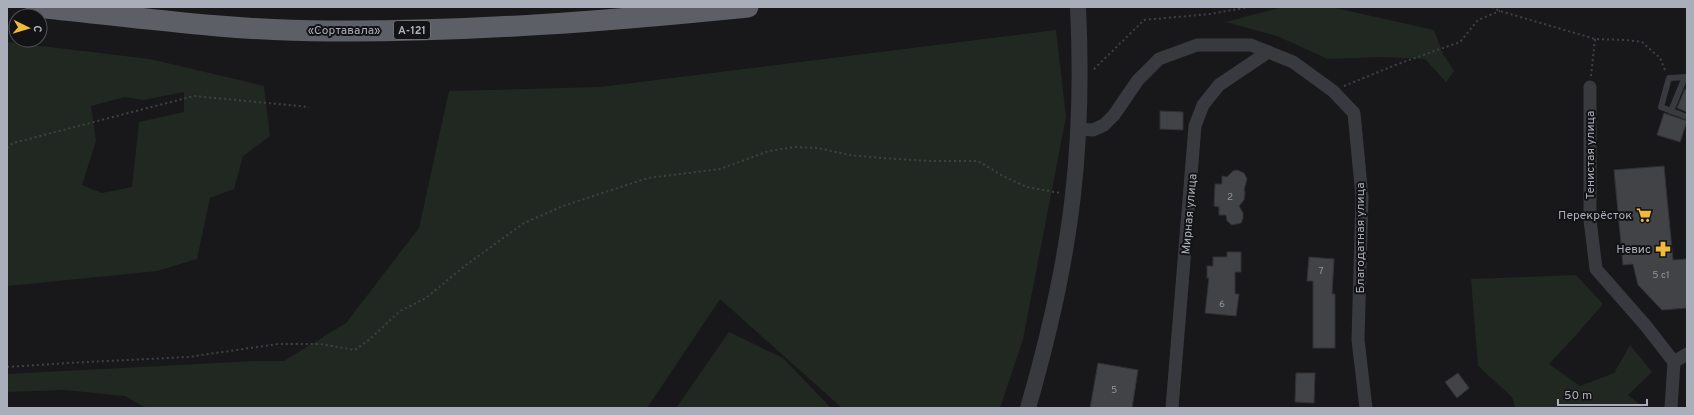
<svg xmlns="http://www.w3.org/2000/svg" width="1694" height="415" viewBox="0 0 1694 415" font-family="Overpass,sans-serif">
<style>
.green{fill:#202821;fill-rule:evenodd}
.building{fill:#424347;stroke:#323236}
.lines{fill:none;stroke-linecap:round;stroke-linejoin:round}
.path{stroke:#3f4146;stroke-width:2;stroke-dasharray:2 3;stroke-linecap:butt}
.service{stroke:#393a3f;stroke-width:6}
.minor{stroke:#393a3f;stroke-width:13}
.tertiary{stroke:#393a3f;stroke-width:16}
.trunk{stroke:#5d5f67;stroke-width:21}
.labels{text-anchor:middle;stroke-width:4;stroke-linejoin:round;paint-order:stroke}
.number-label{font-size:10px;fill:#90939d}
.shield{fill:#131315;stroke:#7d8088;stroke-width:1}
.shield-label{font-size:11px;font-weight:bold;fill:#aaaeba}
.street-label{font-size:12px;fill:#aaaeba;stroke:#131315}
.poi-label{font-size:12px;fill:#aaaeba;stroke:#131315;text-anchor:end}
</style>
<rect width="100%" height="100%" fill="#18181a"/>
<g class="green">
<polygon points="1282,7 1331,7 1434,30 1443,54 1454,71 1446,82 1425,59 1383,57 1328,59 1277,36 1226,22"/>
<polygon points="1056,30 1066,117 1023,339 1000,408 842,408 720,299 647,408 146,408 125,396 65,390 7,392 7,374 255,361 284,361 346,323 419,228 449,91 600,87"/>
<path d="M7,42l143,17 114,27 6,50 -27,20 -9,33 -24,9 -13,61 -40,12 -150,15zM184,92v20l-45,10 -7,65 -30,6 -20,-8 14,-44 -5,-35 34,-9 18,3z"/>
<polygon points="1576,275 1603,304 1576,335 1549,364 1580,386 1614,373 1630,345 1652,372 1628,395 1644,408 1515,408 1512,397 1478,366 1471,279"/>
<polygon points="729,332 783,358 831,408 676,408"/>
</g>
<g class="building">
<polygon points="1685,89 1687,90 1687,112 1677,108"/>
<polygon points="1160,111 1183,112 1183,130 1160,129"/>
<polygon points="1664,113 1687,121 1680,142 1657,135"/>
<polygon points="1664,166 1673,260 1687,259 1687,308 1662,310 1638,285 1633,264 1623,265 1614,170"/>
<polygon points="1237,170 1244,173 1247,179 1244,190 1245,192 1244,200 1239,206 1243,213 1243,218 1241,223 1232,225 1227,221 1226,215 1219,215 1219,207 1214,206 1215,184 1222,184 1222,176 1227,177 1233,171"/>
<polygon points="1227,252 1241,252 1241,272 1235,272 1235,294 1239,294 1236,316 1205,313 1209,278 1207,278 1207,266 1213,266 1213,257 1227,257"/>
<polygon points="1309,257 1334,259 1332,294 1335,294 1335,348 1313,348 1313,281 1307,281"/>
<polygon points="1098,363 1138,370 1132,408 1090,408"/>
<polygon points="1296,373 1315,373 1314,403 1295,402"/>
<polygon points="1458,373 1469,388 1457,398 1445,382"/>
</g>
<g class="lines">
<g class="path">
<polyline points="1492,7 1500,11 1595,39 1626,40 1642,42 1660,58 1665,70"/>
<polyline points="1094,69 1144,20 1210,14 1249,7"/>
<polyline points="1591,76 1595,39"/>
<polyline points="1344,86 1398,64 1460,42 1478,20 1500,11"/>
<polyline points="7,148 13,143 194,96 309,107"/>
<polyline points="7,367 68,363 188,357 278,344 320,344 355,350 370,339 400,311 426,298 466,265 524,223 563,206 648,178 720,169 769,151 795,147 818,148 849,155 882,158 928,161 978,161 1003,176 1027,187 1060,193"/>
</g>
<g class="service">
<polyline points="1687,77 1669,78 1661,107 1687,117"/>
<polyline points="1671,111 1685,77"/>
</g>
<g class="minor">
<polyline points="1590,87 1590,220 1596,269 1646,326 1674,362"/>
<polyline points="1078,129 1093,130 1104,125 1114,115 1138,80 1159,59 1197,45 1251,45 1293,62 1333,91 1354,113 1362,197 1358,340 1366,408"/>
<polyline points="1172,408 1195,126 1203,105 1219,85 1268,52"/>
<polyline points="1671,408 1674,362 1687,354"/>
</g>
<path class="tertiary" d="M1028,408c20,-69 37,-141 45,-213 7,-62 8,-126 5,-188"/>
<path class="trunk" d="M36,7c98,10 195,24 293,24 140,1 280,-10 419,-24"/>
</g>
<defs>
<g id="supermarket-bare" transform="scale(1.2)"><path d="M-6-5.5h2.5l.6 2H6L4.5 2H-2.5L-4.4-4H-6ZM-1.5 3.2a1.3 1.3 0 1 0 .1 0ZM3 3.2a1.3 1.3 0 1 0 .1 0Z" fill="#f0b93a" stroke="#131315" stroke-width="2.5" paint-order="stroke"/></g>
<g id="pharmacy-bare" transform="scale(1.2)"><path d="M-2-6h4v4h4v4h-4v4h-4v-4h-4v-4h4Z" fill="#f0b93a" stroke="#131315" stroke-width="2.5" paint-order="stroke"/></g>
</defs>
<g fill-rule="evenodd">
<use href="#supermarket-bare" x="1644" y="215"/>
<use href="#pharmacy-bare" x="1663" y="249"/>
</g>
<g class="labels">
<g class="number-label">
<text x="1230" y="200">2</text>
<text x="1321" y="274">7</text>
<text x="1661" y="278">5 с1</text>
<text x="1222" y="307">6</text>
<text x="1114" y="393">5</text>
</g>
<rect class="shield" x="394" y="21" width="36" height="18" rx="3"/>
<g class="shield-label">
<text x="412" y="34">А-121</text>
</g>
<g class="street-label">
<text x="344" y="34">«Сортавала»</text>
<text transform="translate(1590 155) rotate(-90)" y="4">Тенистая улица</text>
<text transform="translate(1189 214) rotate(-85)" y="4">Мирная улица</text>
<text transform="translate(1360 238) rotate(-90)" y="4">Благодатная улица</text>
</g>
<g class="poi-label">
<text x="1632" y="219">Перекрёсток</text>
<text x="1651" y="253">Невис</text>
</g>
</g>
<rect width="1694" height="415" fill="none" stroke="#aaaeba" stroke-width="16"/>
<g transform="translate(28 28) rotate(95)"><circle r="19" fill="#131315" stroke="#4f5157"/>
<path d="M0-3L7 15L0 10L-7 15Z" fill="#f0b93a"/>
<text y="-6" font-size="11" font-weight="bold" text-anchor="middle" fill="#aaaeba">С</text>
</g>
<path d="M1558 399v6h89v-6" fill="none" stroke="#aaaeba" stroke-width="2"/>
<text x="1564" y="399" font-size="12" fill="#aaaeba" stroke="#131315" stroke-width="3" paint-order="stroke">50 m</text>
</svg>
